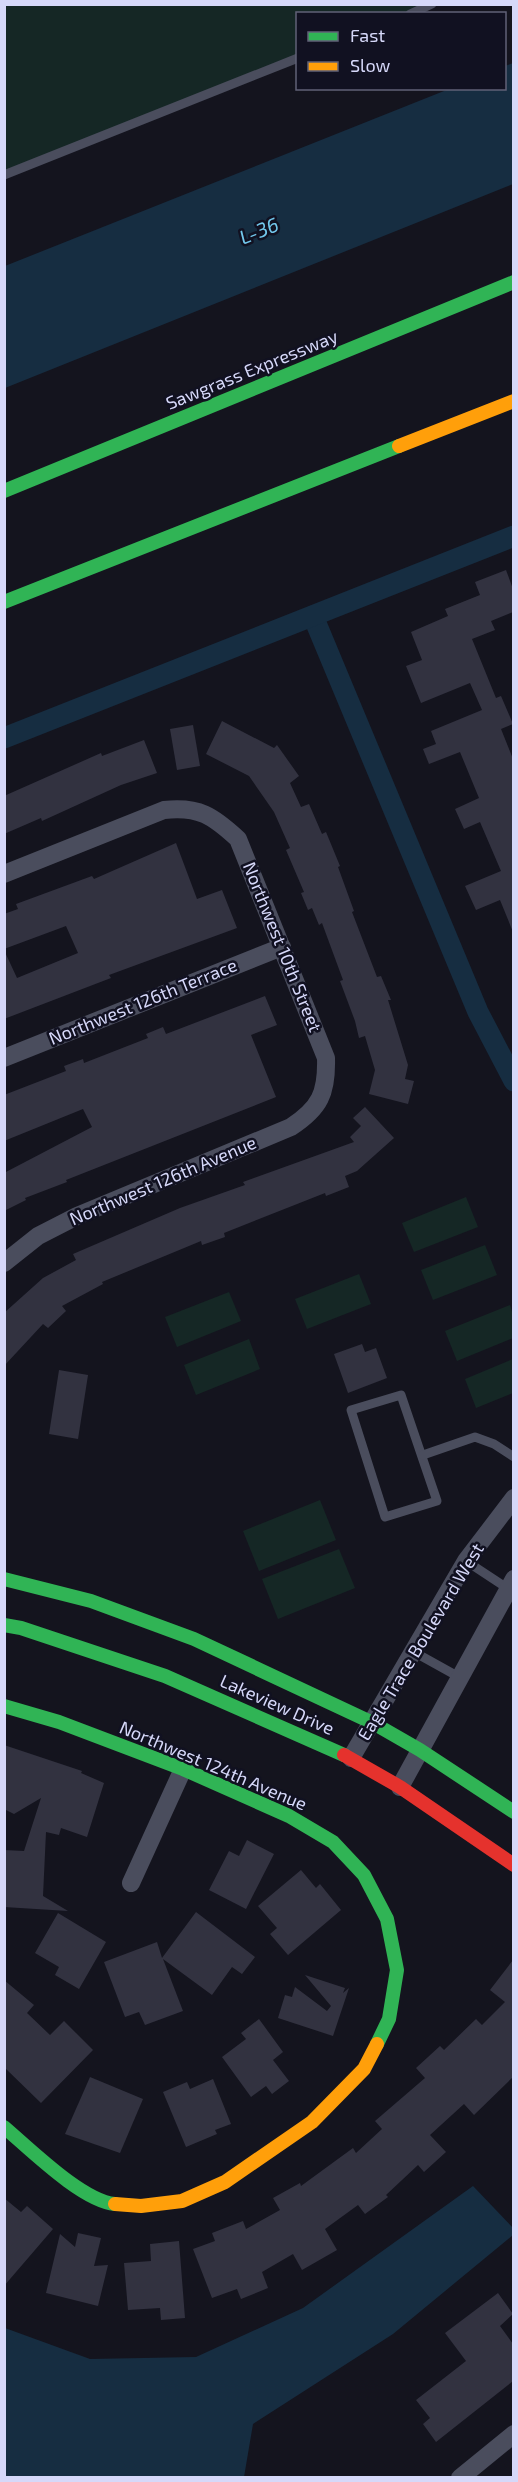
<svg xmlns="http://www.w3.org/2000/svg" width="518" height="2482" viewBox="0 0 518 2482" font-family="'Exo 2',sans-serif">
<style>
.green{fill:#152725}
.water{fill:#162d41}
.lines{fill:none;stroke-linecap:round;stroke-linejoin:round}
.canal{stroke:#162d41;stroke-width:21}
.building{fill:#323240}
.lane{stroke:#4a4d5d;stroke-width:9}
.street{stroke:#4a4d5d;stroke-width:18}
.fast{stroke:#30b455;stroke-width:14}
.slow{stroke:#ff9f0a;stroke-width:14}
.jam{stroke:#e5322d;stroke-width:14}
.labels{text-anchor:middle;stroke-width:5;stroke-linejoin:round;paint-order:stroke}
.street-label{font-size:18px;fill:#d6d8f9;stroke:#111121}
.water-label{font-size:20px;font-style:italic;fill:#72c7eb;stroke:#111121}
</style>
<rect width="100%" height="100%" fill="#14141e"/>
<g class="green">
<polygon points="5,5 432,5 410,13 298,14 297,58 5,175"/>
<polygon points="466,1197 478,1227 414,1252 402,1223"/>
<polygon points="485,1245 497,1275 433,1300 421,1270"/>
<polygon points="359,1274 371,1304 307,1329 295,1299"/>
<polygon points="229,1292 241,1321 177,1347 165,1317"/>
<polygon points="510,1305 513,1315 513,1338 457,1361 445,1331"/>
<polygon points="249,1339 260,1369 196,1395 184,1365"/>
<polygon points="513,1359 513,1393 476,1408 465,1379"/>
<polygon points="320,1500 336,1540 259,1571 243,1531"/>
<polygon points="339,1549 355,1588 278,1619 262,1579"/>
</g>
<g class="water">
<polygon points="513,63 513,184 5,388 5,266 449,89 504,88 505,66"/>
<polygon points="473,2186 513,2228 513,2235 393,2334 253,2424 244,2477 5,2477 5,2328 90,2359 196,2357 303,2308"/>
</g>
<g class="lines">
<g class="canal">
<polyline points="313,616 478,1012 514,1081"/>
<polyline points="4,738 514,536"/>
</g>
</g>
<g class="building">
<polygon points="506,570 513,589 513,612 491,621 495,630 472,639 496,698 501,696 513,724 501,729 513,759 513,932 500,900 476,910 465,886 501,871 480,822 464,829 455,809 479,798 460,752 429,764 423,749 436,744 431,731 482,710 470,683 421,703 406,666 422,660 411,632 448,616 445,609 480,595 475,582"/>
<polygon points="222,721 274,748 277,745 299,776 290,783 301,807 309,804 322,834 326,832 340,866 338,867 354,911 352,912 377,977 381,976 391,1000 388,1000 408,1065 405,1079 414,1081 408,1104 369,1094 375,1070 365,1036 359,1038 355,1021 340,981 343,980 322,923 319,925 312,908 308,910 301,893 304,892 286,850 290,848 274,812 249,776 206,754"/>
<polygon points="193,725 200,766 177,770 170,729"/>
<polygon points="144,740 157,773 121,785 42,821 41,818 4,834 4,796 101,753 102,756"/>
<polygon points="176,843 197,899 222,890 237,928 109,975 111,978 4,1019 4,950 17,978 78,953 66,926 4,949 4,914 18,909 16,904 92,876 94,879"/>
<polygon points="265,996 277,1025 251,1035 276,1097 66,1180 67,1182 25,1198 26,1200 4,1211 4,1173 92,1127 83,1109 4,1141 4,1095 66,1071 64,1066 83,1059 84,1063 148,1038 146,1034 163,1027 166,1034"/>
<polygon points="365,1107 394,1138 357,1171 345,1176 349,1187 326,1196 325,1193 224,1233 225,1237 202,1245 201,1241 102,1282 103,1284 62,1306 66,1311 48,1328 43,1324 4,1366 4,1313 43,1278 76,1260 73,1254 180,1208 245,1185 243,1182 354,1142 350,1137 361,1126 353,1118"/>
<polygon points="362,1344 365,1352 376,1348 387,1378 348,1393 334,1354"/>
<polygon points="59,1370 88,1375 78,1439 49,1434"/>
<polygon points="4,1745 82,1771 81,1773 104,1783 87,1837 61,1828 59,1835 46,1832 43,1896 68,1911 4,1907 4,1850 24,1851 41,1798 14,1814 4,1809"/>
<polygon points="247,1840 274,1854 246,1909 209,1890 229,1851 239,1856"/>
<polygon points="301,1870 316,1888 320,1884 341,1910 288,1955 270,1934 277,1928 258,1906"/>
<polygon points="196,1912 255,1957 242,1974 232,1967 212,1995 163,1959 183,2011 145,2025 139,2012 125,2017 104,1962 157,1942 162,1958"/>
<polygon points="58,1913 106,1942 79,1989 55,1975 59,1967 35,1953"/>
<polygon points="513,1960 513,2077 474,2115 464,2104 430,2135 446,2152 424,2172 418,2165 386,2195 388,2197 365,2214 358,2205 325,2229 337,2250 302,2270 293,2254 262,2272 268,2288 241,2299 237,2289 212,2298 193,2249 215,2241 212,2233 243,2221 246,2229 280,2210 273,2198 300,2183 301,2186 353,2148 356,2153 382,2129 375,2121 425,2078 416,2068 440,2046 444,2050 476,2019 482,2025 505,2002 490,1990"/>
<polygon points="305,1975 345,1988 343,1993 349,1988 333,2036 278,2018 285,1995 292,1997 295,1987 327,2011 331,2006"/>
<polygon points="4,1980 34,2005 27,2013 50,2035 64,2021 93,2050 41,2103 4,2067"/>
<polygon points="259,2019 283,2052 273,2060 289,2081 272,2094 266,2086 251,2097 222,2057 246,2039 241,2033"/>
<polygon points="90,2077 143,2099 120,2153 65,2134"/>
<polygon points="213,2079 231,2124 215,2130 217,2134 186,2147 163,2092 187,2082 190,2089"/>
<polygon points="4,2198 21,2212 27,2206 53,2229 4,2286"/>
<polygon points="78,2233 101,2238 94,2266 108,2265 98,2306 46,2293 60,2234 75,2247"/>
<polygon points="179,2241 185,2318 161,2320 160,2308 128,2310 124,2263 151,2261 150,2244"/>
<polygon points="498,2293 513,2314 500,2326 513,2344 513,2381 436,2442 423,2424 430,2418 416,2400 466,2361 445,2333"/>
</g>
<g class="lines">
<g class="lane">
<polyline points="410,14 432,4"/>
<polyline points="4,175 298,58"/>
<polygon points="401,1395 437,1501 385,1517 351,1410"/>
<polyline points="423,1455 475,1437 494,1444 514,1457"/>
<polyline points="466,1561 507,1588"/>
<polyline points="414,1652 459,1677"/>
</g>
<g class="street">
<path d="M4,874l160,-64c35,-4 49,6 74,29l88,219c1,35 -6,50 -35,69l-214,89 -39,20 -34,27"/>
<polyline points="4,1058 282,947"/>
<polyline points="351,1758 466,1561 514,1498"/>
<polyline points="400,1787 514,1579"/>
<polyline points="131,1883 183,1769"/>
<polyline points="460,2478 514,2434"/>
</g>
<g class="fast">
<polyline points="4,491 514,282"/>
<polyline points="4,602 399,446"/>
<polyline points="4,1579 91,1601 194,1639 373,1723 420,1750 514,1812"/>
<polyline points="4,1625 21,1628 165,1676 344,1755"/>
<polyline points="4,1706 59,1722 183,1769 289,1816 333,1842 364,1875 387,1919 397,1970 389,2019 377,2044"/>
<path d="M4,2127c26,22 78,74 111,77"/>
</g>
<g class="slow">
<polyline points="399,446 514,401"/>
<polyline points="115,2204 141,2206 182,2201 225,2182 312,2122 364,2069 377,2044"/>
</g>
<polyline class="jam" points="344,1755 400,1787 514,1865"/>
</g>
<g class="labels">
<g class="street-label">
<text transform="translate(252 370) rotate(-22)" y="6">Sawgrass Expressway</text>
<text transform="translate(282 947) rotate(68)" y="6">Northwest 10th Street</text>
<text transform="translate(143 1002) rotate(-22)" y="6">Northwest 126th Terrace</text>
<text transform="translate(163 1181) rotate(-23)" y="6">Northwest 126th Avenue</text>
<text transform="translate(421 1642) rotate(-59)" y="6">Eagle Trace Boulevard West</text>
<text transform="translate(277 1705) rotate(24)" y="6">Lakeview Drive</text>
<text transform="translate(213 1766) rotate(23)" y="6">Northwest 124th Avenue</text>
</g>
<g class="water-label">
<text transform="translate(259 231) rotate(-22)" y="7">L-36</text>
</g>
</g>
<rect width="518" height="2482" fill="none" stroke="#d6d8f9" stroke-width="12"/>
<rect x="296" y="12" width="210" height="78" fill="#111121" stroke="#606177" stroke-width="1.5"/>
<rect x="308" y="32" width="30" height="9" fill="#30b455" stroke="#606177" stroke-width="1.5"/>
<text x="350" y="42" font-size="18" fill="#d6d8f9">Fast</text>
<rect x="308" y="62" width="30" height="9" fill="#ff9f0a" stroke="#606177" stroke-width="1.5"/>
<text x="350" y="72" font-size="18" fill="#d6d8f9">Slow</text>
</svg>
